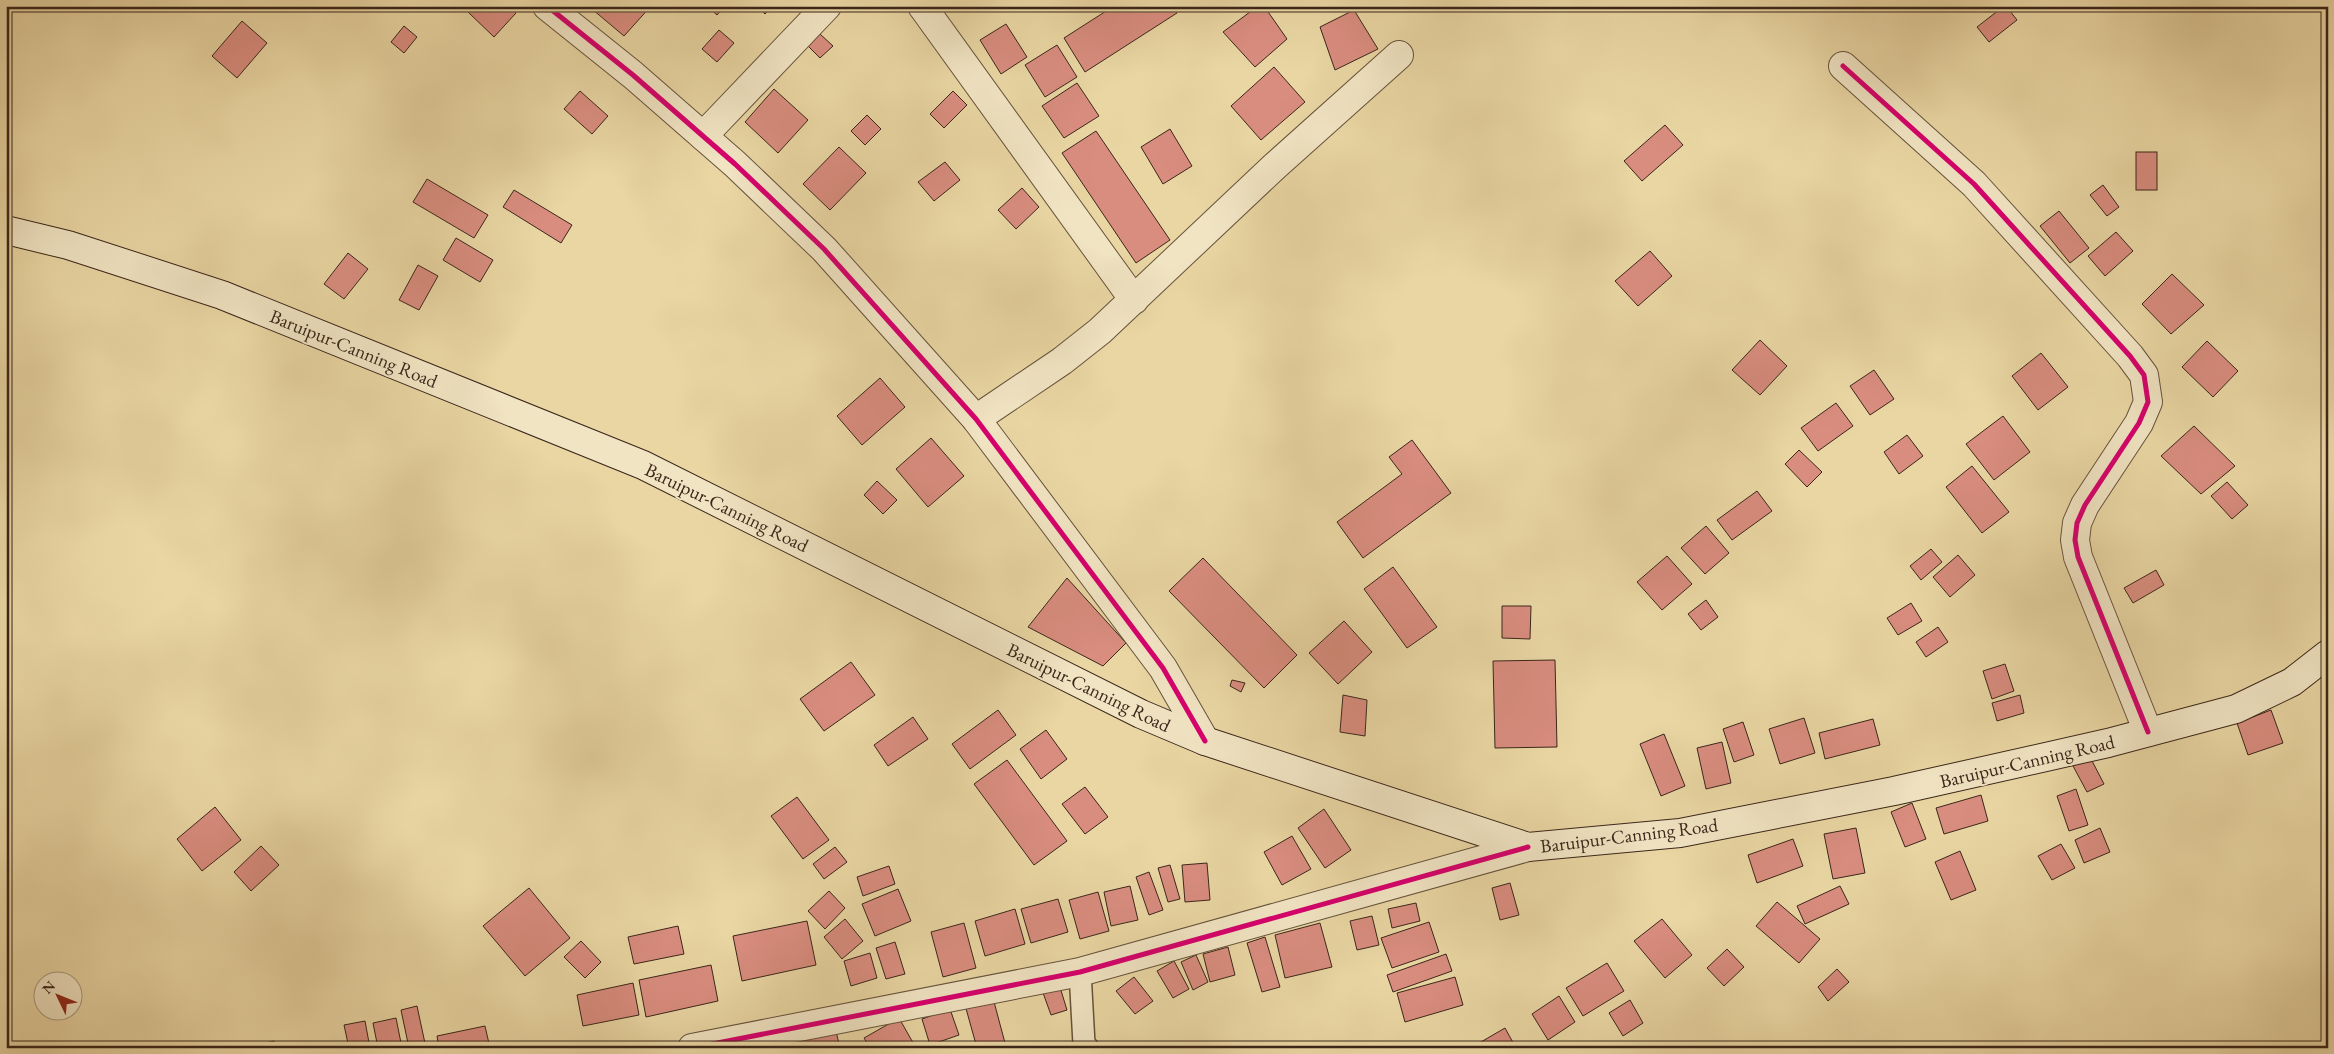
<svg xmlns="http://www.w3.org/2000/svg" width="2334" height="1054" viewBox="0 0 2334 1054" font-family="'EB Garamond',serif">
<style>
.building{fill:#d98d7f;stroke:#3b261a}
.lines{fill:none;stroke-linecap:round;stroke-linejoin:round}
.lane-casing{stroke:#66523c;stroke-width:24}
.street-casing{stroke:#66523c;stroke-width:30}
.secondary-casing{stroke:#3b261a;stroke-width:30}
.lane{stroke:#f1e4c3;stroke-width:21}
.street{stroke:#f1e4c3;stroke-width:28}
.secondary{stroke:#f1e4c3;stroke-width:28}
.cycleway-casing{stroke:#f1e4c3;stroke-width:8}
.cycleway{stroke:#d6006c;stroke-width:5}
.labels{text-anchor:middle;stroke-width:4;stroke-linejoin:round;paint-order:stroke}
.street-label{font-size:19px;fill:#3b261a;stroke:#f1e4c3}
</style>
<rect width="100%" height="100%" fill="#e9d6a3"/>
<filter id="stains"><feTurbulence type="fractalNoise" baseFrequency=".004" numOctaves="4"/><feColorMatrix values="0 0 0 0 .2 0 0 0 0 .09 0 0 0 0 .02 0 0 0 .5 -.17"/></filter>
<radialGradient id="worn" r=".72"><stop offset=".6" stop-color="#630" stop-opacity="0"/><stop offset="1" stop-color="#630" stop-opacity=".3"/></radialGradient>
<g class="building">
<polygon points="474,6 509,6 516,13 494,37 468,12"/>
<polygon points="594,6 651,6 624,36 592,9"/>
<polygon points="707,6 725,6 717,15"/>
<polygon points="757,6 772,6 765,14"/>
<polygon points="1114,6 1173,6 1177,13 1085,72 1064,38"/>
<polygon points="1258,6 1264,6 1287,39 1255,67 1223,32"/>
<polygon points="2004,6 2006,6 2017,20 1989,42 1977,27"/>
<polygon points="1354,10 1378,49 1335,70 1320,27"/>
<polygon points="242,21 267,43 237,78 212,56"/>
<polygon points="1006,24 1027,57 1001,74 980,40"/>
<polygon points="404,26 417,37 404,53 391,42"/>
<polygon points="719,30 734,43 717,62 702,49"/>
<polygon points="820,34 833,46 820,58 808,46"/>
<polygon points="1057,45 1077,77 1045,97 1025,65"/>
<polygon points="1274,67 1305,102 1261,140 1231,106"/>
<polygon points="1077,83 1099,116 1064,138 1042,106"/>
<polygon points="774,89 808,120 778,153 745,122"/>
<polygon points="580,91 608,116 592,134 564,109"/>
<polygon points="953,91 967,105 944,128 930,114"/>
<polygon points="867,115 881,129 865,145 851,131"/>
<polygon points="1665,125 1683,145 1642,181 1624,161"/>
<polygon points="1170,129 1192,166 1163,184 1141,147"/>
<polygon points="1096,131 1170,240 1136,263 1062,153"/>
<polygon points="839,147 866,173 830,210 803,184"/>
<rect x="2136" y="152" width="21" height="38"/>
<polygon points="945,162 960,180 934,201 918,182"/>
<polygon points="427,179 488,215 474,238 413,202"/>
<polygon points="2103,185 2119,207 2107,216 2090,195"/>
<polygon points="1022,188 1039,207 1016,229 998,210"/>
<polygon points="514,190 572,225 561,243 503,207"/>
<polygon points="2059,211 2089,248 2070,263 2040,226"/>
<polygon points="2116,232 2133,251 2105,276 2088,256"/>
<polygon points="456,238 493,260 480,282 443,260"/>
<polygon points="1650,251 1672,276 1638,306 1615,281"/>
<polygon points="348,253 368,269 344,299 324,284"/>
<polygon points="418,265 438,276 419,310 399,300"/>
<polygon points="2172,274 2204,305 2171,334 2142,304"/>
<polygon points="1760,340 1787,366 1760,395 1732,370"/>
<polygon points="2207,341 2238,371 2213,397 2182,367"/>
<polygon points="2041,353 2068,387 2038,410 2012,376"/>
<polygon points="1874,370 1894,399 1870,415 1850,386"/>
<polygon points="880,378 905,407 862,445 837,416"/>
<polygon points="1836,403 1853,426 1818,451 1801,428"/>
<polygon points="2003,416 2030,452 1994,480 1966,444"/>
<polygon points="2194,426 2235,466 2201,494 2161,456"/>
<polygon points="1907,435 1923,456 1899,474 1884,452"/>
<polygon points="931,438 964,476 928,507 896,469"/>
<polygon points="1412,440 1451,493 1363,558 1337,522 1402,474 1389,457"/>
<polygon points="1799,450 1822,472 1807,487 1785,464"/>
<polygon points="1972,466 2009,512 1982,533 1946,487"/>
<polygon points="877,481 897,500 883,514 864,495"/>
<polygon points="2227,482 2248,505 2232,519 2211,496"/>
<polygon points="1757,491 1772,511 1732,540 1717,520"/>
<polygon points="1706,526 1729,553 1705,574 1681,548"/>
<polygon points="1931,549 1942,562 1921,580 1910,566"/>
<polygon points="1958,555 1975,575 1950,597 1933,577"/>
<polygon points="1667,556 1692,584 1662,610 1637,582"/>
<polygon points="1203,558 1297,655 1264,688 1169,591"/>
<polygon points="1393,567 1437,627 1407,648 1364,589"/>
<polygon points="2156,570 2164,585 2133,603 2124,588"/>
<polygon points="1067,578 1126,643 1103,666 1028,627"/>
<polygon points="1706,600 1718,617 1701,630 1688,614"/>
<polygon points="1911,603 1922,621 1898,635 1887,618"/>
<polygon points="1502,606 1531,606 1530,639 1502,638"/>
<polygon points="1344,621 1372,652 1338,684 1309,653"/>
<polygon points="1938,627 1948,642 1926,657 1916,642"/>
<polygon points="1555,660 1557,747 1495,748 1493,661"/>
<polygon points="851,662 875,695 824,731 800,699"/>
<polygon points="2005,664 2014,691 1992,699 1983,671"/>
<polygon points="1232,680 1245,683 1241,692 1230,686"/>
<polygon points="1343,695 1367,700 1365,736 1340,732"/>
<polygon points="2020,695 2024,713 1997,721 1992,703"/>
<polygon points="998,710 1016,735 970,769 952,744"/>
<polygon points="2271,710 2283,743 2248,755 2237,723"/>
<polygon points="913,717 928,739 888,766 874,745"/>
<polygon points="1804,718 1815,753 1780,764 1769,729"/>
<polygon points="1873,719 1880,745 1825,759 1819,733"/>
<polygon points="1743,722 1754,755 1734,762 1723,729"/>
<polygon points="1046,730 1067,759 1041,779 1020,749"/>
<polygon points="1664,734 1685,786 1661,796 1640,744"/>
<polygon points="1722,742 1731,783 1706,789 1697,748"/>
<polygon points="2090,757 2104,784 2087,792 2073,766"/>
<polygon points="1007,760 1067,841 1034,865 974,784"/>
<polygon points="1085,787 1108,817 1085,834 1062,804"/>
<polygon points="2076,789 2088,825 2069,831 2057,796"/>
<polygon points="1981,795 1988,821 1944,834 1936,808"/>
<polygon points="797,797 829,840 803,859 771,816"/>
<polygon points="1912,803 1926,839 1905,847 1891,812"/>
<polygon points="215,807 241,840 202,871 177,839"/>
<polygon points="1324,809 1351,850 1325,868 1298,828"/>
<polygon points="1856,828 1865,873 1833,879 1824,834"/>
<polygon points="2100,828 2110,852 2084,863 2075,840"/>
<polygon points="1292,836 1311,869 1282,885 1264,852"/>
<polygon points="1793,839 1803,866 1757,883 1748,855"/>
<polygon points="2061,844 2075,868 2052,880 2038,856"/>
<polygon points="261,846 279,865 251,891 234,872"/>
<polygon points="835,847 847,862 824,879 813,864"/>
<polygon points="1960,851 1976,890 1951,900 1935,862"/>
<polygon points="1207,863 1210,900 1185,902 1182,865"/>
<polygon points="1170,865 1180,899 1168,902 1158,868"/>
<polygon points="889,866 895,884 863,896 857,877"/>
<polygon points="1149,872 1163,910 1149,915 1136,877"/>
<polygon points="1510,883 1519,915 1500,920 1492,888"/>
<polygon points="1130,886 1138,920 1111,926 1104,892"/>
<polygon points="1840,886 1849,904 1805,924 1797,906"/>
<polygon points="529,888 570,938 525,976 483,926"/>
<polygon points="898,889 911,921 875,936 862,904"/>
<polygon points="829,891 845,908 825,929 808,911"/>
<polygon points="1098,892 1109,931 1080,939 1069,900"/>
<polygon points="1058,899 1068,932 1031,943 1021,909"/>
<polygon points="1777,902 1820,939 1799,963 1756,926"/>
<polygon points="1416,903 1420,921 1392,928 1388,909"/>
<polygon points="1015,909 1025,944 985,956 975,921"/>
<polygon points="1372,916 1379,945 1357,950 1350,921"/>
<polygon points="845,919 863,941 842,959 824,937"/>
<polygon points="1662,919 1692,955 1665,978 1634,941"/>
<polygon points="807,921 816,965 742,981 733,936"/>
<polygon points="1429,922 1439,952 1392,968 1381,938"/>
<polygon points="964,923 976,968 943,977 931,932"/>
<polygon points="1320,923 1332,967 1285,978 1275,935"/>
<polygon points="678,926 684,954 634,964 628,937"/>
<polygon points="1265,937 1280,987 1262,992 1247,943"/>
<polygon points="581,941 601,962 585,978 564,957"/>
<polygon points="895,942 905,974 886,979 876,948"/>
<polygon points="1228,947 1235,975 1210,982 1203,954"/>
<polygon points="1727,949 1744,967 1724,986 1707,968"/>
<polygon points="870,953 877,978 851,986 844,961"/>
<polygon points="1446,954 1452,971 1393,992 1387,975"/>
<polygon points="1196,955 1208,982 1193,990 1181,962"/>
<polygon points="1174,961 1189,989 1173,998 1157,971"/>
<polygon points="1607,963 1624,991 1583,1016 1566,988"/>
<polygon points="711,965 718,1001 646,1017 639,980"/>
<polygon points="1837,969 1849,982 1828,1001 1818,987"/>
<polygon points="1134,977 1153,1001 1135,1014 1116,991"/>
<polygon points="1455,977 1463,1005 1405,1022 1397,993"/>
<polygon points="633,983 639,1015 583,1026 577,995"/>
<polygon points="1059,984 1067,1010 1051,1015 1042,990"/>
<polygon points="1559,996 1575,1022 1548,1040 1532,1014"/>
<polygon points="993,998 1005,1043 987,1048 977,1048 965,1005"/>
<polygon points="1630,1000 1643,1023 1623,1036 1609,1013"/>
<polygon points="417,1006 426,1048 409,1048 401,1010"/>
<polygon points="950,1009 959,1035 930,1045 922,1019"/>
<polygon points="396,1018 402,1048 378,1048 373,1023"/>
<polygon points="899,1018 916,1048 870,1048 864,1038"/>
<polygon points="365,1021 370,1048 349,1048 344,1025"/>
<polygon points="485,1026 490,1048 439,1048 437,1036"/>
<polygon points="835,1027 840,1048 790,1048 788,1039"/>
<polygon points="1505,1028 1516,1048 1475,1048 1474,1046"/>
<polygon points="274,1041 276,1048 244,1048"/>
</g>
<g class="lines">
<g class="lane-casing">
<polyline id="lane" points="1080,972 1084,1044 1088,1048"/>
</g>
<g class="street-casing">
<g id="street">
<polyline points="547,6 633,75 735,164 824,249 976,419 1163,668 1205,741"/>
<polyline points="922,6 1134,300"/>
<polyline points="1843,66 1974,184 2130,356 2144,375 2148,402 2139,423 2085,505 2077,523 2075,540 2078,557 2148,732"/>
<polyline points="703,136 827,6"/>
<polyline points="976,419 1062,361 1100,331 1275,166 1399,55"/>
<polyline points="692,1048 1080,972 1528,847"/>
</g>
</g>
<g class="secondary-casing">
<polyline id="secondary" points="6,230 68,245 222,295 643,465 1141,714 1205,741 1528,847 1680,833 1894,791 2108,743 2236,709 2292,682 2328,654"/>
</g>
<use href="#lane" class="lane"/>
<use href="#street" class="street"/>
<use href="#secondary" class="secondary"/>
<g class="cycleway-casing">
<g id="cycleway">
<polyline points="547,6 633,75 735,164 824,249 976,419 1163,668 1205,741"/>
<polyline points="1843,66 1974,184 2130,356 2144,375 2148,402 2139,423 2085,505 2077,523 2075,540 2078,557 2148,732"/>
<polyline points="692,1048 1080,972 1528,847"/>
</g>
</g>
<use href="#cycleway" class="cycleway"/>
</g>
<g class="labels">
<g class="street-label">
<text transform="translate(354 348) rotate(22)" y="7">Baruipur-Canning Road</text>
<text transform="translate(727 507) rotate(26)" y="7">Baruipur-Canning Road</text>
<text transform="translate(1089 687) rotate(26)" y="7">Baruipur-Canning Road</text>
<text transform="translate(2027 761) rotate(-13)" y="7">Baruipur-Canning Road</text>
<text transform="translate(1629 835) rotate(-7)" y="7">Baruipur-Canning Road</text>
</g>
</g>
<rect width="2334" height="1054" fill="none" stroke="#e9d6a3" stroke-width="25"/>
<rect x="8" y="8" width="2319" height="1039" fill="none" stroke="#3b261a" stroke-width="2.5"/>
<rect x="12" y="12" width="2309" height="1029" fill="none" stroke="#3b261a"/>
<g transform="translate(58 996) rotate(313)"><circle r="24" fill="#f1e4c3" stroke="#a8987f"/>
<path d="M0-4L9 19L0 12L-9 19Z" fill="#8f2418"/>
<text y="-8" font-size="14" font-weight="bold" text-anchor="middle" fill="#3b261a">N</text>
</g>
<rect width="100%" height="100%" filter="url(#stains)"/>
<rect width="100%" height="100%" fill="url(#worn)"/>
</svg>
